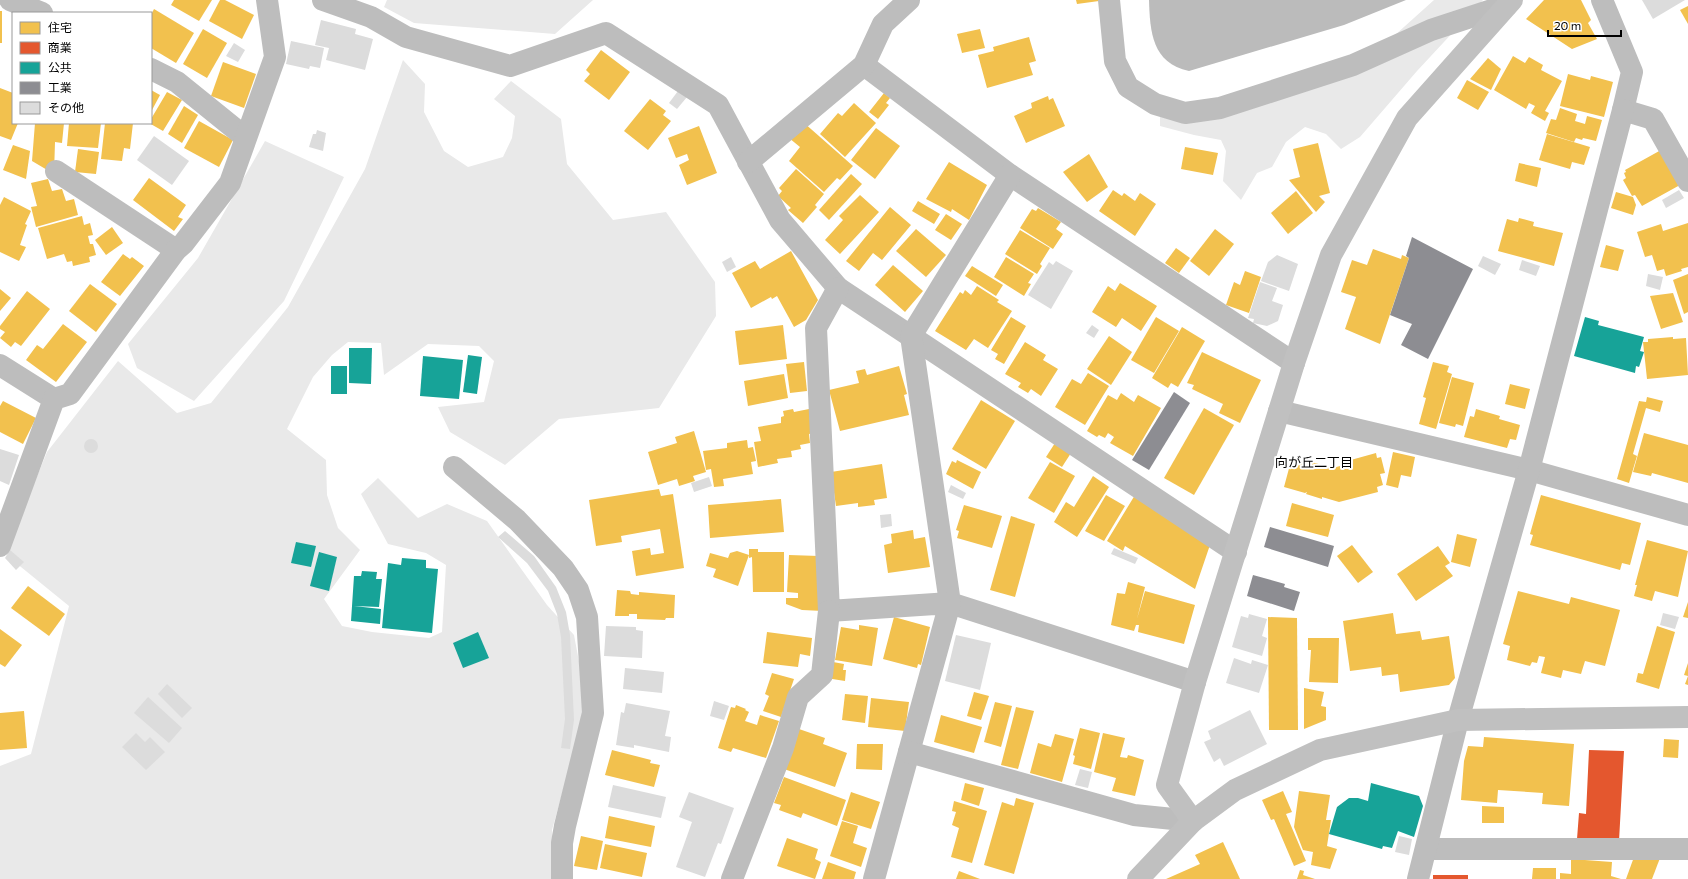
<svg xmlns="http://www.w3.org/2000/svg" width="1688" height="879" viewBox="0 0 1688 879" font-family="Commissioner,'Noto Sans JP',sans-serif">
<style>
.green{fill:#e9e9e9}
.water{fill:#bbb}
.homes{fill:#f2c14e}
.shops{fill:#e4572e}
.public{fill:#17a398}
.industry{fill:#8d8d92}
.building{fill:#dcdcdc}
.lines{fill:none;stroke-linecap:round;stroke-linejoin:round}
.street{stroke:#bdbdbd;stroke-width:22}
.secondary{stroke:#c0c0c0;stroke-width:22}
.labels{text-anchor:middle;stroke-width:4;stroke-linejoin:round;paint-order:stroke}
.neighbourhood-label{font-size:13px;fill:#000;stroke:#fff}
</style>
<rect width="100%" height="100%" fill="#fff"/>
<g class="green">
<polygon points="387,0 593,0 555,34 414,23 384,7"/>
<polygon points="1434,0 1483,0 1417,71 1360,137 1341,149 1326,134 1305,127 1286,142 1272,167 1257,173 1241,200 1223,181 1226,151 1221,140 1194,135 1160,126 1160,115 1355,71"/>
<polygon points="403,60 425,84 424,112 444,151 468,167 503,157 512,138 515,116 494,99 511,81 561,119 567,164 613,220 666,212 715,282 716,316 659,408 559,419 505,465 450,432 438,407 484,402 494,361 479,346 428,344 384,375 381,343 348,342 332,355 313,377 287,429 326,460 327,495 338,528 360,550 324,599 342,626 372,632 429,638 442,632 446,565 426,553 388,544 361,494 378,478 418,518 447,504 487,521 547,605 574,635 587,704 552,830 555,879 0,879 0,766 31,754 69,606 5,554 47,452 118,361 177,413 211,403 288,307 365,169"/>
<polygon points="265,141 344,177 284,301 194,401 137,368 128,344 198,258"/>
</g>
<path class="water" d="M1149,0h257l-62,25 -155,46c-37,-8 -39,-39 -40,-71z"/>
<g class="homes">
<polygon points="174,0 212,0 199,21 171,5"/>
<polygon points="220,0 225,0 254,15 242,39 209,21"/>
<polygon points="1076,0 1099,0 1099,1 1077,4"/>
<polygon points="1544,0 1581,0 1591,20 1588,23 1597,39 1572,49 1526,19"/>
<polygon points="1688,6 1688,24 1680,10"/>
<polygon points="154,9 194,33 176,63 151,48 151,15"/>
<rect x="0" y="11" width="2" height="32"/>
<polygon points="203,29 227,43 207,78 183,64"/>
<polygon points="980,29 985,48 962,53 957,34"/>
<polygon points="1029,37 1036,61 1029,63 1033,75 987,88 978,55 994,51 993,47"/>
<polygon points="601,50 630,72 609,100 584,81 590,74 586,70"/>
<polygon points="1513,56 1525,63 1529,57 1543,65 1541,70 1562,81 1545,111 1549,113 1545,121 1531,113 1535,106 1529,103 1526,109 1494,90"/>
<polygon points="1488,58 1501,69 1491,90 1470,79"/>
<polygon points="223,62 256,74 244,108 211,96"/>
<polygon points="1568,74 1590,80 1591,76 1613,82 1604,117 1560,106"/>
<polygon points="1467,80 1489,92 1478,110 1457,98"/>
<polygon points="0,88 13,93 13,123 18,123 11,140 0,136"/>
<polygon points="151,90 160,95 151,112"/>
<polygon points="167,92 182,100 163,131 149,123 151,123 151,119"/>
<polygon points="884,93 890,98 886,103 889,105 878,119 869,112"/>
<polygon points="1048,96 1049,100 1053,98 1065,126 1026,143 1014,116 1032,108 1031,103"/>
<polygon points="650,99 666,111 663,115 671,121 648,150 624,131"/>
<polygon points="854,103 876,123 845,157 820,134 838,113 842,116"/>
<polygon points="184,106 198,115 182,143 168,134"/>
<polygon points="1560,108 1577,114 1575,121 1585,124 1587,116 1602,120 1596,141 1583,138 1582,140 1576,138 1574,142 1546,133 1551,119 1556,120"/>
<polygon points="199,121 233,140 219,167 184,148"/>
<polygon points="803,122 853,166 840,180 837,178 824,192 789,161 800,147 789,138"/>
<polygon points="35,123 64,123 62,143 55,142 54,174 32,161"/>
<polygon points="69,123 101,123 98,148 67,146"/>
<polygon points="105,123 133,123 130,149 124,148 122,161 101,159"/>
<polygon points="699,126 717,173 687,185 679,165 689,160 687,154 676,158 668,138"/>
<polygon points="876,128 900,146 875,179 851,160"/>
<polygon points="1547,134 1590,147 1584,165 1572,162 1570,169 1539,160"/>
<polygon points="1318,143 1330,193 1319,196 1325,202 1316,212 1289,180 1300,177 1293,149"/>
<polygon points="13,145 30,151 26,179 3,170"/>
<polygon points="1185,147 1218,153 1213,175 1181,169"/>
<polygon points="78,149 99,152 96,174 75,172"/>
<polygon points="1661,150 1680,185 1642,206 1635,195 1632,196 1623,180 1626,178 1624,173 1626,172 1625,170"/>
<polygon points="1089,154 1108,187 1087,202 1063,172"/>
<polygon points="949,162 987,185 969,220 952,209 951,212 926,199"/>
<polygon points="1519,163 1541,168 1537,187 1515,181"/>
<polygon points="796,169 824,194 815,205 817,207 803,223 788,210 791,208 778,196 782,191 779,188"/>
<polygon points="851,174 862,184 829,220 819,210"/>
<polygon points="149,178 186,205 178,217 183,219 174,231 133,200"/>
<polygon points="48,179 52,191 62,189 66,201 74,199 78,215 36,227 31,207 37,206 31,183"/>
<polygon points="1113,190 1122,196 1124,193 1135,201 1140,193 1156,204 1135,236 1099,211"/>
<polygon points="1296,191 1313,213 1288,234 1271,213"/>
<polygon points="1616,192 1633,197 1636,205 1633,215 1611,208"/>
<polygon points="860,195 879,212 840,254 825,240 843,220 839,216"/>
<polygon points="4,197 31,211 25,224 27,225 20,245 26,247 19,261 0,252 0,205"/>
<polygon points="918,201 940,214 934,224 912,211"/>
<polygon points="890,207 911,225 882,260 873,253 859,271 846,261"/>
<polygon points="1038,208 1061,222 1056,229 1063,234 1053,249 1020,228 1032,209 1036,211"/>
<polygon points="946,214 962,224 951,240 935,230"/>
<polygon points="82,216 84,225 90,223 93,235 88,236 90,244 93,244 96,255 89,257 90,262 73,266 72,261 67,262 64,254 47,259 38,228"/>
<polygon points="1519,218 1534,222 1533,226 1563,233 1554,266 1498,251 1507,219 1518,222"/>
<polygon points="1688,223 1688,267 1681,269 1682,271 1666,276 1664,269 1657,271 1652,255 1645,257 1637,232 1661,224 1663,231"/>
<polygon points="112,227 123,243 106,255 95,240"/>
<polygon points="916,229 946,255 926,277 896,251"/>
<polygon points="1215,229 1234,244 1209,276 1190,261"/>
<polygon points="1020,230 1050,248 1040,264 1042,266 1037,274 1005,254"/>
<polygon points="1606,245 1624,250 1618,271 1600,267"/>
<polygon points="1176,248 1190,258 1179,273 1165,263"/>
<polygon points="1373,249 1401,259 1402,255 1409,258 1380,344 1345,329 1356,297 1341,292 1352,260 1367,265"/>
<polygon points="791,251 818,300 806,320 794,327 777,296 772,299 771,297 751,308 732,273 755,261 760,269"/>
<polygon points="123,254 130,259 132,257 144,266 120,296 101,282"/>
<polygon points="1006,257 1034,274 1028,283 1031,284 1024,296 994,277"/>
<polygon points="893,265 923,291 905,312 875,285"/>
<polygon points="972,266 1003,285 996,296 965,276"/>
<polygon points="1245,271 1261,277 1249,313 1226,305 1234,282 1240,285"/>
<polygon points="1688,274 1688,312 1684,314 1673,280"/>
<polygon points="1120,283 1157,306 1141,331 1122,318 1116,327 1092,312 1108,286 1115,291"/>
<polygon points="90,284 117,304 96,332 69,311"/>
<polygon points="977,286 999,300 997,302 1012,311 988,348 974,339 966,350 935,331 960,292 963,294 965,290 971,295"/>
<polygon points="0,289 11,298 0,311"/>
<polygon points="27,291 50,309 21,346 15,342 11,347 0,338 5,332 0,329 0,326"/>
<polygon points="1673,293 1683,322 1661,329 1650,296"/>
<polygon points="1011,317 1026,326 1004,364 995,359 998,354 991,350"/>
<polygon points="1156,317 1179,331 1154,373 1131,360"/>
<polygon points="63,324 87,342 56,382 26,360 37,345 43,349"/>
<polygon points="783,325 787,359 739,365 735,331"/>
<polygon points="1182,327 1205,341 1178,387 1171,383 1168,388 1152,378"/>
<polygon points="1109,336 1132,352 1111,385 1087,369"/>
<polygon points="1673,337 1673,339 1686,338 1688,375 1647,379 1643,342 1648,342 1648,339"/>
<polygon points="1025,342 1046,355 1043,360 1058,369 1041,396 1031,389 1028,393 1018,387 1021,383 1005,374"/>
<polygon points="1202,352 1261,380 1240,423 1219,413 1223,404 1192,389 1194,385 1187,383"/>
<polygon points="804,362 807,391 790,393 786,364"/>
<polygon points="1433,362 1449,366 1447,372 1452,374 1436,429 1419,424 1426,398 1423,397"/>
<polygon points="899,366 907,394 904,395 909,415 840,431 829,390 859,383 856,371 865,369 867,375"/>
<polygon points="1088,373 1109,386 1085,425 1055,407 1072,379 1081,384"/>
<polygon points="784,374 788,398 748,406 744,381"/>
<polygon points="1452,377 1474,383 1463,426 1456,424 1455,427 1439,423"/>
<polygon points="1510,384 1530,389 1525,409 1505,404"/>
<polygon points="1121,393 1134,402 1138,395 1161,408 1133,456 1110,443 1114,437 1108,433 1105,438 1099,435 1097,437 1087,431 1108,395 1117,400"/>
<polygon points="1647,397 1663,401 1660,412 1646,408 1633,454 1637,456 1629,483 1617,479 1639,401 1646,402"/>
<polygon points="981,400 1015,421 986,469 952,449"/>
<polygon points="3,401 36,418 23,444 0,432 0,406"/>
<polygon points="1204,408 1234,425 1194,495 1164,478"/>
<polygon points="793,409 794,412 809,409 813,433 809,434 810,443 800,445 801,449 791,451 792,457 777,459 778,463 758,467 754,442 761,441 758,427 781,423 781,417 784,416 783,411"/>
<polygon points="1476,409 1500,416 1499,419 1520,425 1516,440 1510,439 1507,448 1464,437 1470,416 1474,417"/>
<polygon points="694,431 706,472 693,476 695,481 679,486 677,479 658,485 648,452 677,443 675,437"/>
<polygon points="1644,433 1688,445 1688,483 1652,473 1651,476 1633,472"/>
<polygon points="747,440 748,448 753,447 756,461 751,462 753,474 723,479 724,486 714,487 711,469 706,470 703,451 727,448 727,443"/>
<polygon points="1055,443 1071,453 1062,467 1046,457"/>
<polygon points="1393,452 1415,457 1411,477 1401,475 1398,488 1386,485"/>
<polygon points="1376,453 1377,458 1381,457 1385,473 1380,474 1383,485 1377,487 1378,492 1339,502 1322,497 1322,499 1306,494 1307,492 1305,493 1284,487 1291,461 1307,465 1308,461 1333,468 1340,466 1340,463"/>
<polygon points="957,460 981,472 973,489 946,474 952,461 956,463"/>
<polygon points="1050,462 1075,476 1054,513 1028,498"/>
<polygon points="882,464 887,498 874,500 875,505 858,507 858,503 836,506 831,472"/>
<polygon points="1093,476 1109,487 1077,537 1054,522 1066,502 1074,507"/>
<polygon points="659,489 661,496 673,494 684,568 636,576 632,551 650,548 651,555 664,553 660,529 621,536 622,542 596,546 589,500"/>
<polygon points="1106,495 1125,506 1104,541 1085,531"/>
<polygon points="1135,495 1211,542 1195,589 1125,546 1123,551 1107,541"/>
<polygon points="1541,495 1641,523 1630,565 1622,563 1620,570 1530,545 1533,535 1530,534"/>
<polygon points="781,499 784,532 710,538 708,505"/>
<polygon points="1292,503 1334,515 1328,537 1286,526"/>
<polygon points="964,505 1002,516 992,548 957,538 959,531 956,530"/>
<polygon points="1011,516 1035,524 1015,597 990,590"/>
<polygon points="913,530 914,539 925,537 930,567 888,573 884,545 892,543 891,534"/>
<polygon points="1457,534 1477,539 1470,567 1451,562"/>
<polygon points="1647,540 1688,551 1678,597 1655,591 1652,601 1634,596 1637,585 1635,585"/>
<polygon points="1352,545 1373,572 1358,583 1337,556"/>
<polygon points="1438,546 1450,563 1445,566 1453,576 1416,601 1397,574"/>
<polygon points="749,549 758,549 758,552 784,552 784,592 753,592 752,557 749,558"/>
<polygon points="737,551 749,555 738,586 713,577 716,569 706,566 710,553 728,558 730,553"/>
<polygon points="789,555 819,556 823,611 802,610 786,604 786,598 798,598 798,593 787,592"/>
<polygon points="1128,582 1145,587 1137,619 1145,591 1195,605 1184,644 1138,632 1139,625 1136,625 1134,631 1111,625 1117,593 1125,594"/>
<polygon points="28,586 65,614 49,636 11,608"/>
<polygon points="617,590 630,591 631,594 639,595 639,592 675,595 674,618 666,618 665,620 637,619 637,614 629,614 629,616 615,616"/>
<polygon points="1518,591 1569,604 1571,597 1620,610 1605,666 1585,661 1581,674 1563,670 1561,678 1541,673 1545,657 1539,656 1537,663 1532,662 1530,666 1507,660 1510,646 1503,644"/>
<polygon points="1688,602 1688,618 1683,617"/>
<polygon points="1393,613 1396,634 1420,631 1422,640 1449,636 1455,678 1449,685 1400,692 1398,674 1382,676 1381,667 1350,671 1343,621"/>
<polygon points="894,617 930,627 921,665 918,664 917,668 883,659"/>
<polygon points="1268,617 1297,618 1298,730 1269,730"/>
<polygon points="859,625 878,628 872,666 835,660 841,627 859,630"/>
<polygon points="1657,626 1675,632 1659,689 1636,682 1638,673 1643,674"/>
<polygon points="0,629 22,645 5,667 0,664"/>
<polygon points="767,632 812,638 810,656 800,654 798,667 763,663"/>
<polygon points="1308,638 1339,638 1338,683 1309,682 1311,650 1308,650"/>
<polygon points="833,662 844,664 843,670 846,670 845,681 826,678"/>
<polygon points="1688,663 1688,685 1685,684 1688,676 1684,675"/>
<polygon points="772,673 794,679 781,717 763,711 769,696 765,694"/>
<polygon points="1304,688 1324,692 1321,706 1326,707 1326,720 1304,729"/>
<polygon points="974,692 989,696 981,720 967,716"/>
<polygon points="845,694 868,696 865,723 842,720"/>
<polygon points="871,698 909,702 905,731 868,727"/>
<polygon points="995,702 1012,706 1001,747 984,742"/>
<polygon points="736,705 746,709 745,710 749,712 745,721 757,725 760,715 779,721 766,758 733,748 731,752 718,748 731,707 735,708"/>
<polygon points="1016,707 1034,711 1018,769 1001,765"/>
<polygon points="24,711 27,748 0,750 0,713"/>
<polygon points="941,715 982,727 974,753 934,742"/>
<polygon points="1080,728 1100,733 1091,769 1073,764 1075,756 1073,755"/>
<polygon points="799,729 825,738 823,744 847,753 835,787 784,769"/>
<polygon points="1103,733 1125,738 1120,757 1127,758 1128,755 1144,760 1135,796 1112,791 1116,778 1094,772"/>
<polygon points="1055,734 1074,739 1062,782 1030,773 1038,743 1051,747"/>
<polygon points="1484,737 1574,744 1569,806 1542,804 1543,793 1498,790 1497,803 1461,800 1464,761 1468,746 1483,747"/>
<polygon points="1664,739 1679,740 1678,758 1663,757"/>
<polygon points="857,744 883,744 882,770 856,769"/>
<polygon points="612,750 651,760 650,763 660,765 654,787 605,775"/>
<polygon points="784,777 846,800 837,826 803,813 801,818 779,810 781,805 774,803"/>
<polygon points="965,783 984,788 979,806 961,800"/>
<polygon points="1283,791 1292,812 1286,814 1306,861 1294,866 1274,819 1271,820 1262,800"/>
<polygon points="1299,791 1330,795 1326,820 1331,820 1327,846 1337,849 1330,869 1311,865 1313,852 1303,850 1294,827"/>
<polygon points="851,792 880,802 871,829 842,820"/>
<polygon points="1016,798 1034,803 1014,874 984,865 1002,802 1014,806"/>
<polygon points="954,801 987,811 972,863 951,857 959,828 952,825 956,812 952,811"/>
<polygon points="1482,806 1504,807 1504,823 1482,823"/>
<polygon points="609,816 655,826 651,847 605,838"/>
<polygon points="842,821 858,826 853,843 867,848 861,867 830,856"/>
<polygon points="581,836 603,841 597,870 574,866"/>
<polygon points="787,838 818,849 815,859 821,862 815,879 777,866"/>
<polygon points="1223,842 1240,879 1166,879 1200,864 1195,855"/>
<polygon points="605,844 647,853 642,877 600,868"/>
<polygon points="1634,857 1660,858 1652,879 1626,879"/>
<polygon points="1571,859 1612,862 1611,876 1621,879 1560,879 1560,873 1571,874"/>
<polygon points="828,862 856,872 854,879 822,879"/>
<polygon points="1533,868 1556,868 1556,879 1532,879"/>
<polygon points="1300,870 1304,871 1303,875 1315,879 1297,879"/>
<polygon points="959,871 980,879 956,879"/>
</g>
<g class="shops">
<polygon points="1589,750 1624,751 1619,841 1577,839 1579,813 1586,814"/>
<rect x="1433" y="875" width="35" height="4"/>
</g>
<g class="public">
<polygon points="1585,317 1599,321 1598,325 1644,337 1640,351 1644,352 1639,367 1636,366 1635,373 1574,356"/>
<polygon points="349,348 372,348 371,384 349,383"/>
<polygon points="468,355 482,357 477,394 463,392"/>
<polygon points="423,356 463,360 459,399 420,396"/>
<rect x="331" y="366" width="16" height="28"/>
<polygon points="296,542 316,546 311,567 291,563"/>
<polygon points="319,552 337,557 329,591 310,586"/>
<polygon points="402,558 426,560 426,568 438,569 432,633 382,628 388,563 401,565"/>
<polygon points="362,571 377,572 376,579 382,579 379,607 354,606 381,609 380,624 351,621 354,576 361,576"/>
<polygon points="478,632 489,658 463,668 453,643"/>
<polygon points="1371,783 1419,796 1423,806 1414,837 1398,831 1392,848 1383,846 1382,849 1329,834 1337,807 1349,798 1358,798 1368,801"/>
</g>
<g class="industry">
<polygon points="1412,237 1473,269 1428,359 1401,345 1412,324 1390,315 1409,258 1406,256"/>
<polygon points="1174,392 1190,403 1149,470 1132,460"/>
<polygon points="1270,527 1334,546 1328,567 1264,547"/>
<polygon points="1253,575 1285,584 1284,587 1300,592 1294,611 1247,596"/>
</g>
<g class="building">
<polygon points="1642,0 1685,0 1653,19"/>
<polygon points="321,20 356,29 355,34 373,39 365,70 326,60 329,48 315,45"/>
<polygon points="291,41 324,48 320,68 310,66 309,69 286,64"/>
<polygon points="234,43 245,50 238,62 226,56"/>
<polygon points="678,91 687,97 677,109 669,103"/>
<polygon points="317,130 326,133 323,151 309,147 313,134 316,134"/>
<polygon points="154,136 189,161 172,185 137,160"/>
<polygon points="1679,190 1684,198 1666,208 1662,200"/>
<polygon points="1277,255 1298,264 1289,291 1261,281 1268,262"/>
<polygon points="1483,256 1501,264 1495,275 1478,266"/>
<polygon points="731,257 736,267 727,272 722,262"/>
<polygon points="1522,260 1540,266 1536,276 1519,270"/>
<polygon points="1056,261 1073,271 1051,309 1028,295 1049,262 1053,265"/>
<polygon points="1648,274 1663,277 1660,290 1646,286"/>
<polygon points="1260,282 1277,288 1272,301 1283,305 1278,321 1267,326 1253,323 1254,319 1248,318"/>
<polygon points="1092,325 1099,330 1094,338 1086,333"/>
<circle cx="91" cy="446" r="7"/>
<polygon points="0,449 19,455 9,485 0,481"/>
<polygon points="709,477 712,486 694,492 691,483"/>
<polygon points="951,485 966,493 963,499 948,492"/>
<polygon points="891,514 892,526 881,528 880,515"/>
<polygon points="505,531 534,556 556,587 566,612 570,635 574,720 570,749 561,748 565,719 561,637 557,614 548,591 527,563 498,537"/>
<polygon points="1114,548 1138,558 1135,564 1111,554"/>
<polygon points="10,550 24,562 16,570 5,558"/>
<polygon points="1663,613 1679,617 1675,629 1660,625"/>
<polygon points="1249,614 1267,619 1262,636 1267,638 1262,656 1232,647 1241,616 1248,618"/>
<polygon points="606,626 636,627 636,630 643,631 642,658 604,656"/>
<polygon points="956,635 991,643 980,690 945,681"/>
<polygon points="1234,658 1251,664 1252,660 1268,665 1259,693 1226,683"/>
<polygon points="625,668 664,672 662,693 623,689"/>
<polygon points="167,684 192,708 182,718 158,694"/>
<polygon points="148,697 182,728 169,743 134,713"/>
<polygon points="714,701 729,706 724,720 710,716"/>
<polygon points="626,703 670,711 665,736 671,737 669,752 634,745 634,748 616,745 621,712 624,713"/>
<polygon points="1250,710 1267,744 1224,766 1220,758 1214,762 1204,742 1211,739 1208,731"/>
<polygon points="136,733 145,742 150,737 165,752 146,770 122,747"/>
<polygon points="1080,769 1092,772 1088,788 1075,785"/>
<polygon points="613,785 666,797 661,818 608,807"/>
<polygon points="689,792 734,808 721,844 718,843 705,877 676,867 692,822 679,817"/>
<polygon points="1399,836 1412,839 1409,855 1395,852"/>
</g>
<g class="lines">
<g class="street">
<polyline points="10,0 42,13"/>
<polyline points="323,0 371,17 406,37 510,66 606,33 718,105 780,220 838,288 1236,552"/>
<polyline points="1109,0 1115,61 1128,87 1155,104 1185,113 1220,108 1353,65 1431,30 1507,5"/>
<polyline points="1602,0 1632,72 1623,110 1653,119 1688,181"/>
<polyline points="864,65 1010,175 1294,363"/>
<polyline points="151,69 177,82 245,137"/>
<polyline points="748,162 864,65 883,24 909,0"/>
<polyline points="56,171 176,250"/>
<polyline points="1010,175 911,336 950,603 1195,682"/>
<polyline points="838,288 816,328 829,611 950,603 874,879"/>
<polyline points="0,365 54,399"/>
<polyline points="1279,411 1529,470 1688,515"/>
<polyline points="454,467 517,520 563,568 578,590 587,617 593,713 565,826 562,843 562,879"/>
<polyline points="0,546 54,399 70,394 176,250 183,244 230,183 275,57 267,0"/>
<polyline points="909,752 1134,815 1193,821"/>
<polyline points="1426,849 1688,849"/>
<polyline points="732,879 783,748 798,697 822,675 829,611"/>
<polyline points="1418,879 1458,720 1529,470 1623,110"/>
</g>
<g class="secondary">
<polyline points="1193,821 1167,785 1195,682 1294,363 1331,255 1407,118 1512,0"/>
<polyline points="1138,879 1193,821 1235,790 1320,750 1458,720 1688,717"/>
</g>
</g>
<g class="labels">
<g class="neighbourhood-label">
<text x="1314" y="467">向が丘二丁目</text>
</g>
</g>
<rect x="12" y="12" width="140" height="112" fill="#ffffff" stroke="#999999"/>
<rect x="20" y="22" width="20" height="12" fill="#f2c14e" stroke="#999999"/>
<text x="48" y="32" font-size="12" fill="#000000">住宅</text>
<rect x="20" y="42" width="20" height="12" fill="#e4572e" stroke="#999999"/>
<text x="48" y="52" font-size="12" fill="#000000">商業</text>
<rect x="20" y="62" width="20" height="12" fill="#17a398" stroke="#999999"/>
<text x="48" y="72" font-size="12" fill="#000000">公共</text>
<rect x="20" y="82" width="20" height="12" fill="#8d8d92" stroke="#999999"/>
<text x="48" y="92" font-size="12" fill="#000000">工業</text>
<rect x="20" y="102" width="20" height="12" fill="#dcdcdc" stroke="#999999"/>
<text x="48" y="112" font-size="12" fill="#000000">その他</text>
<path d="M1548 30v6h73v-6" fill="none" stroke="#000000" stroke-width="2"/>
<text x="1554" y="30" font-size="12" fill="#000000" stroke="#ffffff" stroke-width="3" paint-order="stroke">20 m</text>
</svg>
